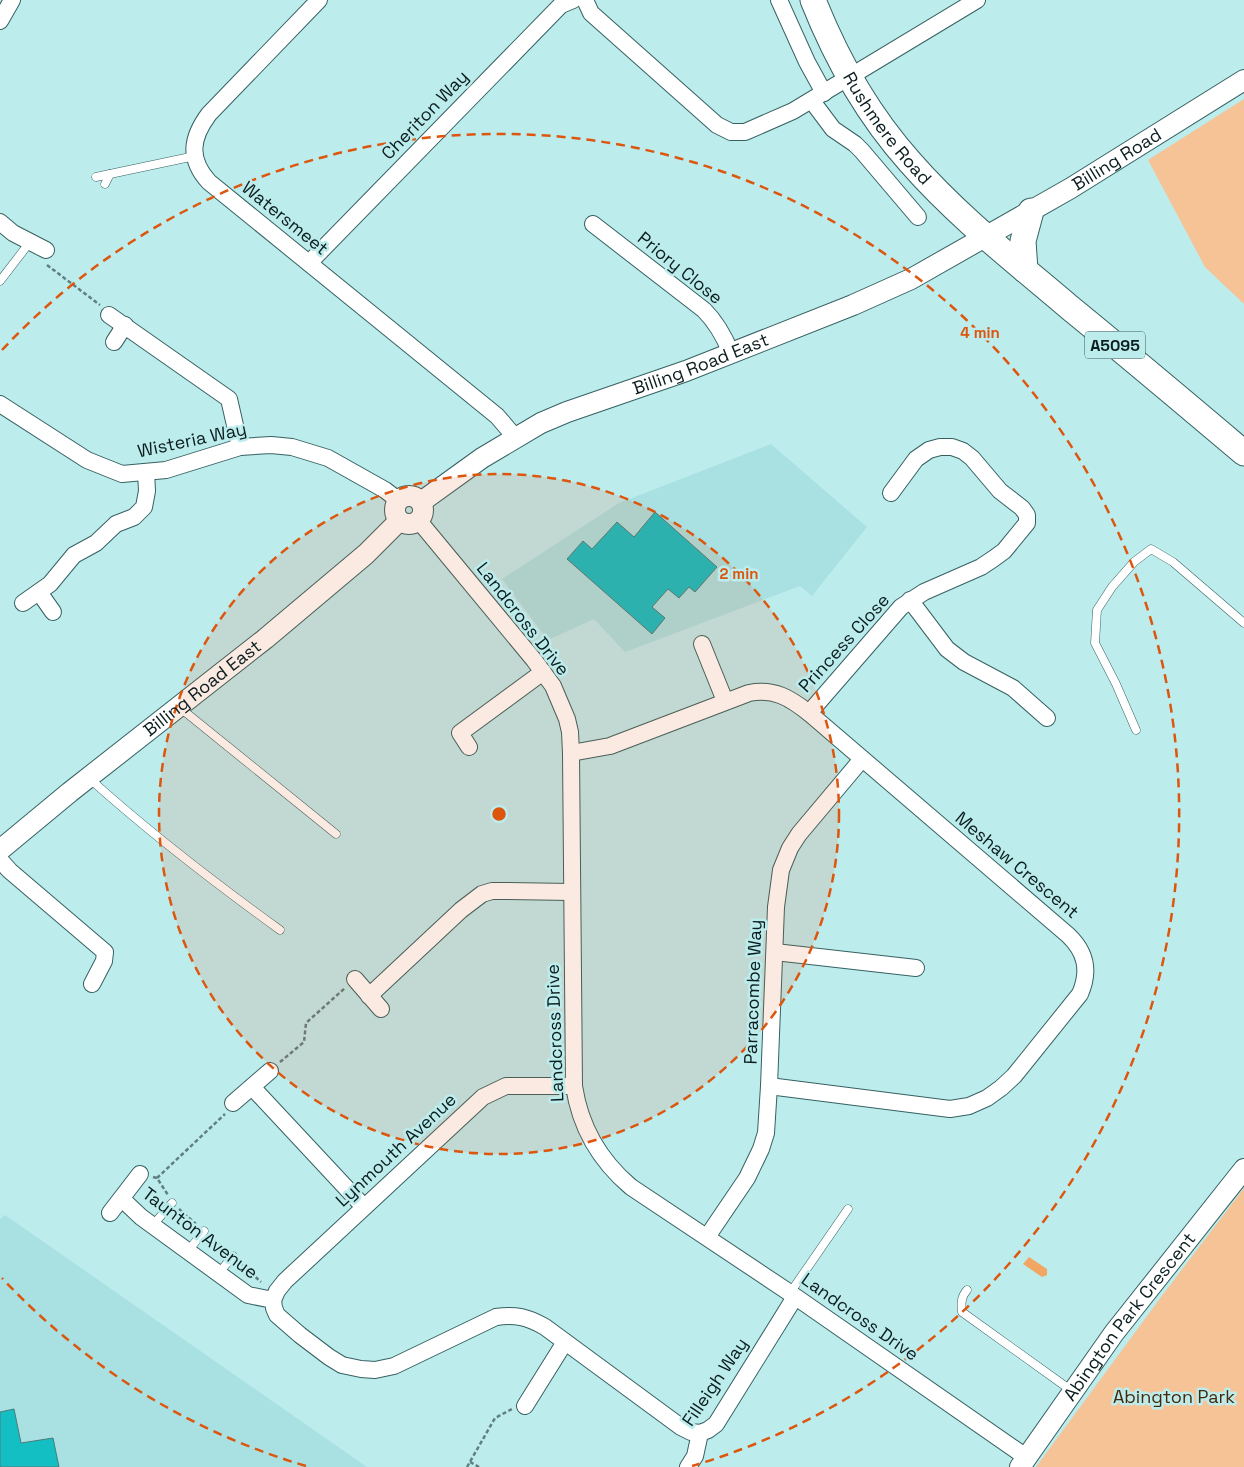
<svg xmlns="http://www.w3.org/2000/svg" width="1244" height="1467" viewBox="0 0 1244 1467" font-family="'Space Grotesk',sans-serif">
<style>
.built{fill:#a9e1e3}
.green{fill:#f6c396}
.water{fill:#f1a763}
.building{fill:#14bfc4;stroke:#4e7a7b}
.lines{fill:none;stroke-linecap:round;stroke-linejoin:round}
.service-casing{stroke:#366162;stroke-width:9}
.minor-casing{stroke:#366162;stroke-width:18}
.tertiary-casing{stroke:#366162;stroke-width:22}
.primary-casing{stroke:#366162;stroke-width:27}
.path{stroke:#607f80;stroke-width:2.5;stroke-dasharray:4 2.5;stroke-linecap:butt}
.service{stroke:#fff;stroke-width:8}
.minor{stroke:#fff;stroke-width:16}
.tertiary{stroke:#fff;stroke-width:20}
.primary{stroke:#fff;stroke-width:25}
.ring{fill:none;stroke:#dd560d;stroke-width:2.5;stroke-dasharray:9 6}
.labels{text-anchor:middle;stroke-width:5;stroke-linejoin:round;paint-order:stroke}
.shield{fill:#bdeced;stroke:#405b5c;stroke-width:1}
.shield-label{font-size:16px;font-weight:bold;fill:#0b1d1e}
.street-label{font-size:18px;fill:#0b1d1e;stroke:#bdeced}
.park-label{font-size:18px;fill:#452809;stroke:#bdeced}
.centre{fill:#dd560d;stroke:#bdeced;stroke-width:2.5}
.ring-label{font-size:15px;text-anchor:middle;font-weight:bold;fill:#dd560d;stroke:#bdeced;stroke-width:5;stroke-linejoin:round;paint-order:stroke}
</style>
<rect width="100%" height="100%" fill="#bdeced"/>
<g class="built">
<polygon points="771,444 867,527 812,596 800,586 625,652 594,619 548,640 502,579 619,503"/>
<polygon points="5,1215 367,1467 0,1467 0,1219"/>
</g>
<g class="green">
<polygon points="1244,99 1244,304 1205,267 1148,160"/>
<polygon points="1244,1188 1244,1467 1036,1467 1161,1297"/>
</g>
<polygon class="water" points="1029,1257 1047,1269 1047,1275 1042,1277 1023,1264"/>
<g class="building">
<polygon points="655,512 717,567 695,592 689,587 679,598 668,589 652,607 665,618 652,634 567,559 583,541 592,549 617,522 634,537"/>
<polygon points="14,1409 21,1443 53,1438 59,1467 0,1467 0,1412"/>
</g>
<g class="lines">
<g class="service-casing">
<g id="service">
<polyline points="96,177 110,174"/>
<polyline points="105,184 110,174 195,156"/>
<polyline points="0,281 30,242"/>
<polyline points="179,707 336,834"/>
<polyline points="1136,730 1116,684 1095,643 1097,610 1112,587 1134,562 1151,549 1173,562 1244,623"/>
<path d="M90,779c60,54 125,104 190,151"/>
<polyline points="153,1225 172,1203"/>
<polyline points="188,1251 204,1231"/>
<polyline points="218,1274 233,1256"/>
<path d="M967,1290c-6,7 -6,13 -5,22l110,79"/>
<polyline points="790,1293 848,1209"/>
</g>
</g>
<g class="minor-casing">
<g id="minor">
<path d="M319,0l-110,114c-18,24 -21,45 0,68l288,234 18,21"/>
<polyline points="585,0 591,13 717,125 731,132 745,132 793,111 977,0"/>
<polyline points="779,0 807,62 824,93"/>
<polyline points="0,21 12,0"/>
<polyline points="812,101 833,129 855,144 862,151 918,217"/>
<polyline points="0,222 13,233 46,250"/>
<path d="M593,224l111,86c13,13 20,26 27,43"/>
<polyline points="309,263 561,5 573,0"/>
<polyline points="109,315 229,399 240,447"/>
<polyline points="114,342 125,325"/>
<polyline points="0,404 87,460 122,474 166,470 240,447 271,445 292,447 328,458 385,490 398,500"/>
<path d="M419,521l115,139 19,26 14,33 3,13 1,21 3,333c6,40 25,74 57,101l159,106 236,164"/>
<polyline points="39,592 53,612"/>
<polyline points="910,600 947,649 964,662 1013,688 1047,718"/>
<polyline points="23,603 50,584 74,555 96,543 116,524 134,517 144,507 147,491 146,472"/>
<polyline points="702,644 725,701"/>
<polyline points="809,713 901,607 924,592 981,567 993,559 1004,551 1027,523 1027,515 1022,508 1000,491 972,458 963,451 952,447 940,447 929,450 916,459 891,493"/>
<polyline points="469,747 460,733 543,672"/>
<path d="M571,753l39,-7 139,-53c25,-5 41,5 60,20l259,222c18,17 22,36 12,59l-66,82 -13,12 -14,10 -18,8 -19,3 -181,-23"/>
<polyline points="0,860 10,871 105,952 104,961 92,984"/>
<polyline points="775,952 916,968"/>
<polyline points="355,979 381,1009"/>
<polyline points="369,996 461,910 482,894 492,891 508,891 571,892"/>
<polyline points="252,1087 364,1207"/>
<polyline points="233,1103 270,1071"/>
<path d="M122,1199l19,18 107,78 25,5 1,8 3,7 23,20 29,22 13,8 19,4 14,1 19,-4 102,-49c19,-3 32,0 49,10l136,100 10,5 9,1"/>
<polyline points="110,1213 140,1174"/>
<polyline points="707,1237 747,1178 761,1149 766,1133 769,1086 776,907 781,870 790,848 799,834 862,759"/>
<polyline points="273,1300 277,1291 285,1281 483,1097 506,1086 574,1086"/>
<polyline points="525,1406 565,1342"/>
<polyline points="688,1467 695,1456 700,1433 708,1430 716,1424 795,1297"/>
</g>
</g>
<g class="tertiary-casing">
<g id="tertiary">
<circle cx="409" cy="510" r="14"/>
<path id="s1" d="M421,502l61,-44 59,-35 26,-11 119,-41 167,-66 58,-26 160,-91 173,-108"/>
<path id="s2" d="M0,850l70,-58 195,-153 101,-85 33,-33"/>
<path id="s3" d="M1020,1467l94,-134 130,-164"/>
</g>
</g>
<g class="primary-casing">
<g id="primary">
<path id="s4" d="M813,0c23,58 55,115 97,162 47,54 105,99 159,145 59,48 117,97 175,146"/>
<polyline points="1025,270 1023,241 1031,211"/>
</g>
</g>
<g class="path">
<polyline points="47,265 100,305"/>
<polyline points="280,1062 304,1042 306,1023 345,988"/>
<polyline points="153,1177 157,1178 168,1195"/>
<polyline points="157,1178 225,1114"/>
<polyline points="179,1209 196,1224"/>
<polyline points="211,1237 226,1250"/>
<polyline points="241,1264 261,1282"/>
<polyline points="470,1462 479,1467"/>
<polyline points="467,1467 495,1418 512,1409"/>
</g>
<use href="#service" class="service"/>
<use href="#minor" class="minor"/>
<use href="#tertiary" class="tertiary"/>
<use href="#primary" class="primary"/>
</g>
<circle cx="499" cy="814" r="340" fill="#dd560d" fill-opacity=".12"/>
<g class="ring">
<circle cx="499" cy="814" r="340"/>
<path d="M306 1466A680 680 0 0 1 2 1278M2 350A680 680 0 1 1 692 1466"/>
</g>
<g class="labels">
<rect class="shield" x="1085" y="331.5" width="60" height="27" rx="4"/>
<g class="shield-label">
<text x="1115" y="351">A5095</text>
</g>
<g class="street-label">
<text transform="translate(425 115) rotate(-46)" y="6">Cheriton Way</text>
<text dy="6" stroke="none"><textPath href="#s4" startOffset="149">Rushmere Road</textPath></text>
<text dy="6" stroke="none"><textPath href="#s1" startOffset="779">Billing Road</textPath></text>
<text transform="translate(285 218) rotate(39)" y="6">Watersmeet</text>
<text transform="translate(680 268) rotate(39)" y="6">Priory Close</text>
<text dy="6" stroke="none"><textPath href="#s1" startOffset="314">Billing Road East</textPath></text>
<text transform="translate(192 440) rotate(-12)" y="6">Wisteria Way</text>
<text transform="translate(523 619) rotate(52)" y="6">Landcross Drive</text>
<text transform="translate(844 643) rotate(-48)" y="6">Princess Close</text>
<text dy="6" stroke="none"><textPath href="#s2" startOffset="259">Billing Road East</textPath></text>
<text transform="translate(1017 865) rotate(40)" y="6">Meshaw Crescent</text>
<text transform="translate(753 992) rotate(-88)" y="6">Parracombe Way</text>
<text transform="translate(555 1033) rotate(-92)" y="6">Landcross Drive</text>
<text transform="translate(396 1150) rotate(-43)" y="6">Lynmouth Avenue</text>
<text transform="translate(200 1233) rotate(37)" y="6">Taunton Avenue</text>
<text dy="6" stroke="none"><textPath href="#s3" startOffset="186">Abington Park Crescent</textPath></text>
<text transform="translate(860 1317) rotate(35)" y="6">Landcross Drive</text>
<text transform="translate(715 1382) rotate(-56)" y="6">Filleigh Way</text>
</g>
<g class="park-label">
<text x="1174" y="1403">Abington Park</text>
</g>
</g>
<circle cx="499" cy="814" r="8" class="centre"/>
<g class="ring-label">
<text x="980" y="338">4 min</text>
<text x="739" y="579">2 min</text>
</g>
</svg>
